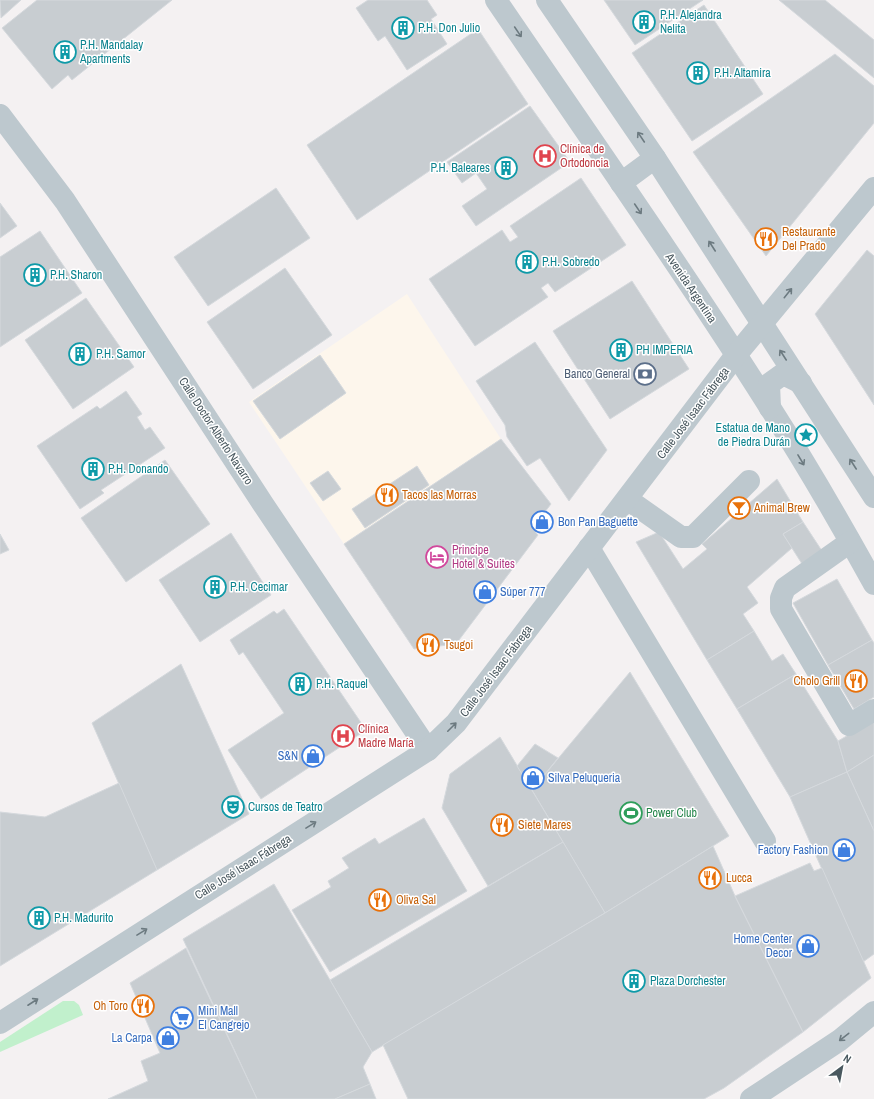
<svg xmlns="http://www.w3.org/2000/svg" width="874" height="1099" viewBox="0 0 874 1099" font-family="'Archivo Narrow',sans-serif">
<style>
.commercial{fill:#fdf6ec}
.green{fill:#c1f0cc}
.building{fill:#c8cdd1;stroke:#d5d9dd}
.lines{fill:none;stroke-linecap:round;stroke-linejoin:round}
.minor{stroke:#bdc8ce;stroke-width:22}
.oneway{stroke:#6c7a80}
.labels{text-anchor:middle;stroke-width:3;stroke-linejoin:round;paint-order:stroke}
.culture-label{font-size:12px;fill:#0d838f;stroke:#fff;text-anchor:start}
.health-label{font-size:12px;fill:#be3a42;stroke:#fff;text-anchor:start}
.food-label{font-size:12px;fill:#c56008;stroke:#fff;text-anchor:start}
.street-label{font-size:12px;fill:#49585f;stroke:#fff}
.service-label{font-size:12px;fill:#4e5e75;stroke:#fff;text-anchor:end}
.shop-label{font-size:12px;fill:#366cbe;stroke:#fff;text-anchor:start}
.hotel-label{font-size:12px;fill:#b23c85;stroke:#fff;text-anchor:start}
.leisure-label{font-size:12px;fill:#27864d;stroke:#fff;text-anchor:start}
</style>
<rect width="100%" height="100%" fill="#f4f1f2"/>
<polygon class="commercial" points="407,294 501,439 344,544 249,402"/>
<polygon class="green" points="63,1001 74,1001 79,1005 83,1015 0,1052 0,1042"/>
<g class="building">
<polygon points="0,0 21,0 1,18"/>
<polygon points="37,0 172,0 72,80 68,75 52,89 2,28"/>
<polygon points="368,0 427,0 437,15 431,19 447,44 407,70 385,36 378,41 356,8"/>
<polygon points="604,0 703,0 635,45"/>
<polygon points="779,0 825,0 874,40 874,78"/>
<polygon points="704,5 763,94 692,141 632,53"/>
<polygon points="478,29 528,104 357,220 307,145"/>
<polygon points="835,54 874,86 874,123 766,256 693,152"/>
<polygon points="530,106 570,162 476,226 462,206 487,189 476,173 462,183 447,162"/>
<polygon points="581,178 626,245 555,292 548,283 541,288 548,297 475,346 429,279 502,230 510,242 518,237 510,226"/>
<polygon points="276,188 310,238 208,306 174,257"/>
<polygon points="0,203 17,226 0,238"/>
<polygon points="40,231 82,293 0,347 0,257"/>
<polygon points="867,250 874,256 874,405 815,314"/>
<polygon points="285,268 332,335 253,389 207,322"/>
<polygon points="632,281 689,369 610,419 553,331"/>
<polygon points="86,298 134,367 73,409 25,340"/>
<polygon points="535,342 607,450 569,501 540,458 527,466 507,437 505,425 476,381"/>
<polygon points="320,355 346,393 280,439 253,401"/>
<polygon points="126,391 142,414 137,417 145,430 150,427 165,448 101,490 104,493 80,509 37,446 97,406 100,409"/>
<polygon points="501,439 551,504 541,517 545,519 535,532 538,535 456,644 414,649 344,544"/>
<polygon points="165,460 210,524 126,582 81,518"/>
<polygon points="417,466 429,485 365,528 352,509"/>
<polygon points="328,471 341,489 323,501 310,483"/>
<polygon points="777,479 803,522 783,534 792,548 747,587 758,603 743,614 754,631 707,660 636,542 659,532 683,569 707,549 702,544"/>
<polygon points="803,522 824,554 804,567 783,534"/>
<polygon points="231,533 271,595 200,642 159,580"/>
<polygon points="0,534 9,550 0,554"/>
<polygon points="837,579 872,640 828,665 793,603"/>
<polygon points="284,609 366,730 261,799 228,750 284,713 243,652 239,655 230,640 274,611 277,614"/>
<polygon points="754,631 772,661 783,654 796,674 737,709 707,660"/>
<polygon points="872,640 874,643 874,697 854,709 828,665"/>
<polygon points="181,664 249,814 157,870 92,723"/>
<polygon points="630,672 729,836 605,913 532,790"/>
<polygon points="796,674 838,741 847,772 790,797 737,709"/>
<polygon points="874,720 874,755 847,772 838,741"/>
<polygon points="500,737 563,842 488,886 442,808 450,774"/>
<polygon points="535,744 558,758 532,790 517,766"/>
<polygon points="874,755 874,831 847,772"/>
<polygon points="847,772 874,831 874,954 863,962 790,797"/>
<polygon points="119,783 157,870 0,966 0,812 45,817"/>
<polygon points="424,818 467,891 330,972 292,910 331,887 328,881 349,868 342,858 375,838 379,844"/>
<polygon points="563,842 605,913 372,1052 330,980"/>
<polygon points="713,846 735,896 803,1032 724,1088 704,1099 408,1099 383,1045 605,913"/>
<polygon points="810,863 814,871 822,868 871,978 803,1032 735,896"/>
<polygon points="274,884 372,1052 363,1067 370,1084 335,1099 257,1099 183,939"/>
<polygon points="186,948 257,1099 108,1099 148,1081 141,1061 160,1053 130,983"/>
<polygon points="370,1084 376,1099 335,1099"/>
</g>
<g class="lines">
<g class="minor">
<path d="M496,0c92,135 186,269 273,406 37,58 72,118 105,178"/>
<polyline points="547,0 655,158 874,497"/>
<polyline points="0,115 65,201 263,504 428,750"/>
<polyline points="621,183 655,158"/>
<polyline points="770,408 769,384 783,374 801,383"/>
<polyline points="627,499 681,537 693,537 749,481"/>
<polyline points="850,542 785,588 781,598 781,609 849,725 874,710"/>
<polyline points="589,548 765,841"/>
<polyline points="0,1023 428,750 456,723 736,355 874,188"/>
<polyline points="751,1099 840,1040 874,1012"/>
</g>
</g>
<defs><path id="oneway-shaft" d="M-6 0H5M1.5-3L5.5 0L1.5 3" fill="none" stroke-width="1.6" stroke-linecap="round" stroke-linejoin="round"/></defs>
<g class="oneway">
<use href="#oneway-shaft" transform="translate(518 32) rotate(56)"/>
<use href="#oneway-shaft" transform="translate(641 137) rotate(-124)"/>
<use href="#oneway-shaft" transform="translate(638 209) rotate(56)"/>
<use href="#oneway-shaft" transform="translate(712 246) rotate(-123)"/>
<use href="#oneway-shaft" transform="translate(788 293) rotate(-51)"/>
<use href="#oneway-shaft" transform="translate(783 355) rotate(-123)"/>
<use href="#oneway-shaft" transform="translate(801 460) rotate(59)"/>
<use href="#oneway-shaft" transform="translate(853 464) rotate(-123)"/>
<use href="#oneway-shaft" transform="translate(452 727) rotate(-45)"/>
<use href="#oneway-shaft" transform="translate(311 825) rotate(-32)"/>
<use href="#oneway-shaft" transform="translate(142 932) rotate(-32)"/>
<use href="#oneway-shaft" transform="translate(33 1002) rotate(-33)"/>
<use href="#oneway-shaft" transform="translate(844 1037) rotate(142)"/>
</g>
<defs>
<g id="building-ring" transform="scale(1.15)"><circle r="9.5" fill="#fff" stroke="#0f9aa8" stroke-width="1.5"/><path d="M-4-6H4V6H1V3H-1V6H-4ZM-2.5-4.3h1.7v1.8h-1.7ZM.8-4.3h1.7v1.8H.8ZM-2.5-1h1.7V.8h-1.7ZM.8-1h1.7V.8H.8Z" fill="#0f9aa8"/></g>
<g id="hospital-ring" transform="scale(1.15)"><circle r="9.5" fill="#fff" stroke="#e0444e" stroke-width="1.5"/><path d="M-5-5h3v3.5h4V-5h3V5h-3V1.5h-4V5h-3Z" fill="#e0444e"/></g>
<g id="restaurant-ring" transform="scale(1.15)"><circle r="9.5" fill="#fff" stroke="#e8710a" stroke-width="1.5"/><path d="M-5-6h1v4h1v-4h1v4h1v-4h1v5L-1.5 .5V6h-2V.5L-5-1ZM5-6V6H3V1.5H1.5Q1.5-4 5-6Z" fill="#e8710a"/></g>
<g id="bank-ring" transform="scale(1.15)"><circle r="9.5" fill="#fff" stroke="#5c6f8a" stroke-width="1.5"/><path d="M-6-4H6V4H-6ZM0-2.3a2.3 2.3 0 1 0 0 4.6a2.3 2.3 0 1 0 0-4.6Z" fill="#5c6f8a"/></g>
<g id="sight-ring" transform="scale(1.15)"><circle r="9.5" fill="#fff" stroke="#0f9aa8" stroke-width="1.5"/><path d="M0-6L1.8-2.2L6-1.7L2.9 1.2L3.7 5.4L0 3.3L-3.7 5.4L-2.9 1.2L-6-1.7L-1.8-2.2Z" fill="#0f9aa8"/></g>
<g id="bar-ring" transform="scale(1.15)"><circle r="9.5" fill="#fff" stroke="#e8710a" stroke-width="1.5"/><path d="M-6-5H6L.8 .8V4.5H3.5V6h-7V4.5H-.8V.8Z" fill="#e8710a"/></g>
<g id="shop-ring" transform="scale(1.15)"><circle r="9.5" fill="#fff" stroke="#3f7fe0" stroke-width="1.5"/><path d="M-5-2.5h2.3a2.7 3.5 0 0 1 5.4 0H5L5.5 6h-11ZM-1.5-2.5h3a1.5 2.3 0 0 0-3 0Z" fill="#3f7fe0"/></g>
<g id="hotel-ring" transform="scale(1.15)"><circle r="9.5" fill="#fff" stroke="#d1479c" stroke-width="1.5"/><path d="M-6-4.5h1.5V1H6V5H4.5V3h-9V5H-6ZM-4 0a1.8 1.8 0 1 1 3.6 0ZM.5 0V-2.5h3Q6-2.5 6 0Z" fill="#d1479c"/></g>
<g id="theatre-ring" transform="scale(1.15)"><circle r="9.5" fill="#fff" stroke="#0f9aa8" stroke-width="1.5"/><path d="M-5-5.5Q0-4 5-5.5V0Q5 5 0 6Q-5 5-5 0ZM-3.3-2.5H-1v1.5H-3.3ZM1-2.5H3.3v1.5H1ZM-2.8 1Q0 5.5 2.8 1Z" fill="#0f9aa8"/></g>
<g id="stadium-ring" transform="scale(1.15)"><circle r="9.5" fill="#fff" stroke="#2e9e5b" stroke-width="1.5"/><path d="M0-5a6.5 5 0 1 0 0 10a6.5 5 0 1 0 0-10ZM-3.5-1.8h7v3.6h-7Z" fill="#2e9e5b"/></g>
<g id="supermarket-ring" transform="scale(1.15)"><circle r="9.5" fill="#fff" stroke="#3f7fe0" stroke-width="1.5"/><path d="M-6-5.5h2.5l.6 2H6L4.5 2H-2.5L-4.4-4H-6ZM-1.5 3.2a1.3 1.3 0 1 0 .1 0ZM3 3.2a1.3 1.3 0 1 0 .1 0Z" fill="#3f7fe0"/></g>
</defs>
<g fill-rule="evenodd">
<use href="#building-ring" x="644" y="22"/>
<use href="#building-ring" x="403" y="28"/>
<use href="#building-ring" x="65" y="52"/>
<use href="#building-ring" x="698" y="73"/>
<use href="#hospital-ring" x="545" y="156"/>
<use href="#building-ring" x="506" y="168"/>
<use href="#restaurant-ring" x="766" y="239"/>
<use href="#building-ring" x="527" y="262"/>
<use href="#building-ring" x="35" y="275"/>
<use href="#building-ring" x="621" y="350"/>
<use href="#building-ring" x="80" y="354"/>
<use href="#bank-ring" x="645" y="374"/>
<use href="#sight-ring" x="806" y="435"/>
<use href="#building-ring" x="93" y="469"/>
<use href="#restaurant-ring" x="387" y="495"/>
<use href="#bar-ring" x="739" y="508"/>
<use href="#shop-ring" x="542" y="522"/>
<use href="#hotel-ring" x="437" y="557"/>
<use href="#building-ring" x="215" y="587"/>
<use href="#shop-ring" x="485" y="592"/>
<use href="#restaurant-ring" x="428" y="645"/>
<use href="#restaurant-ring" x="856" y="681"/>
<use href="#building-ring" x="300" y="684"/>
<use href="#hospital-ring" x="343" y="736"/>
<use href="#shop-ring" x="313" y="756"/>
<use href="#shop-ring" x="533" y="778"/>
<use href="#theatre-ring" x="233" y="807"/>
<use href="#stadium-ring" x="631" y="813"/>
<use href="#restaurant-ring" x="502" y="825"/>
<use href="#shop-ring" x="844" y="850"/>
<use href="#restaurant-ring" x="710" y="878"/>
<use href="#restaurant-ring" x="380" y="900"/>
<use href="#building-ring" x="39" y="918"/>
<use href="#shop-ring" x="808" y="946"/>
<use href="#building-ring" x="634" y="981"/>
<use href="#restaurant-ring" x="143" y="1006"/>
<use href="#supermarket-ring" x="182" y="1018"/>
<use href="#shop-ring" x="168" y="1038"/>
</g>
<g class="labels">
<g class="culture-label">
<text x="660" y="19">P.H. Alejandra<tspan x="660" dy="14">Nelita</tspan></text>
<text x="418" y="32">P.H. Don Julio</text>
<text x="80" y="49">P.H. Mandalay<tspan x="80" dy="14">Apartments</tspan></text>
<text x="714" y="77">P.H. Altamira</text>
<text x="490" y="172" text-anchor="end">P.H. Baleares</text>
<text x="542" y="266">P.H. Sobredo</text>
<text x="50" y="279">P.H. Sharon</text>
<text x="636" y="354">PH IMPERIA</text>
<text x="96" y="358">P.H. Samor</text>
<text x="790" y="432" text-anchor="end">Estatua de Mano<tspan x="790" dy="14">de Piedra Durán</tspan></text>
<text x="108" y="473">P.H. Donando</text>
<text x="230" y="591">P.H. Cecimar</text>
<text x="316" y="688">P.H. Raquel</text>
<text x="248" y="811">Cursos de Teatro</text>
<text x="54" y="922">P.H. Madurito</text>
<text x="650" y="985">Plaza Dorchester</text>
</g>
<g class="health-label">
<text x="560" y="153">Clínica de<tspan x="560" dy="14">Ortodoncia</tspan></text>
<text x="358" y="733">Clínica<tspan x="358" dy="14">Madre María</tspan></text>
</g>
<g class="food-label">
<text x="782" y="236">Restaurante<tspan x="782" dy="14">Del Prado</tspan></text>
<text x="402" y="499">Tacos las Morras</text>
<text x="754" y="512">Animal Brew</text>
<text x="444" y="649">Tsugoi</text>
<text x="840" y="685" text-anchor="end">Cholo Grill</text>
<text x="518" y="829">Siete Mares</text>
<text x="726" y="882">Lucca</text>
<text x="396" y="904">Oliva Sal</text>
<text x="128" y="1010" text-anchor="end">Oh Toro</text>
</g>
<g class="street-label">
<text transform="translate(691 288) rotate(56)" y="4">Avenida Argentina</text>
<text transform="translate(693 413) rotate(-53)" y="4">Calle José Isaac Fábrega</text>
<text transform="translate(216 431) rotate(57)" y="4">Calle Doctor Alberto Navarro</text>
<text transform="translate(496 671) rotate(-53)" y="4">Calle José Isaac Fábrega</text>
<text transform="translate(243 867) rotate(-32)" y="4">Calle José Isaac Fábrega</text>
</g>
<g class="service-label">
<text x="630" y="378">Banco General</text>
</g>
<g class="shop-label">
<text x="558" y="526">Bon Pan Baguette</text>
<text x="500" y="596">Súper 777</text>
<text x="298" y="760" text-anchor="end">S&amp;N</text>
<text x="548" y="782">Silva Peluqueria</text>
<text x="828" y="854" text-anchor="end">Factory Fashion</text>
<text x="792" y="943" text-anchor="end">Home Center<tspan x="792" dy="14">Decor</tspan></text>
<text x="198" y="1015">Mini Mall<tspan x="198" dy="14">El Cangrejo</tspan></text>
<text x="152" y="1042" text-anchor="end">La Carpa</text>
</g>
<g class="hotel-label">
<text x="452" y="554">Principe<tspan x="452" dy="14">Hotel &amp; Suites</tspan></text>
</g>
<g class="leisure-label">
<text x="646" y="817">Power Club</text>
</g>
</g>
<g transform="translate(842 1067) rotate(32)" stroke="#ffffff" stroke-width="3" paint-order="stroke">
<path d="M0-3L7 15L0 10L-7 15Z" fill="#49585f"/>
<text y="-6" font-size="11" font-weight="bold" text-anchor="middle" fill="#49585f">N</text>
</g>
</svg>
